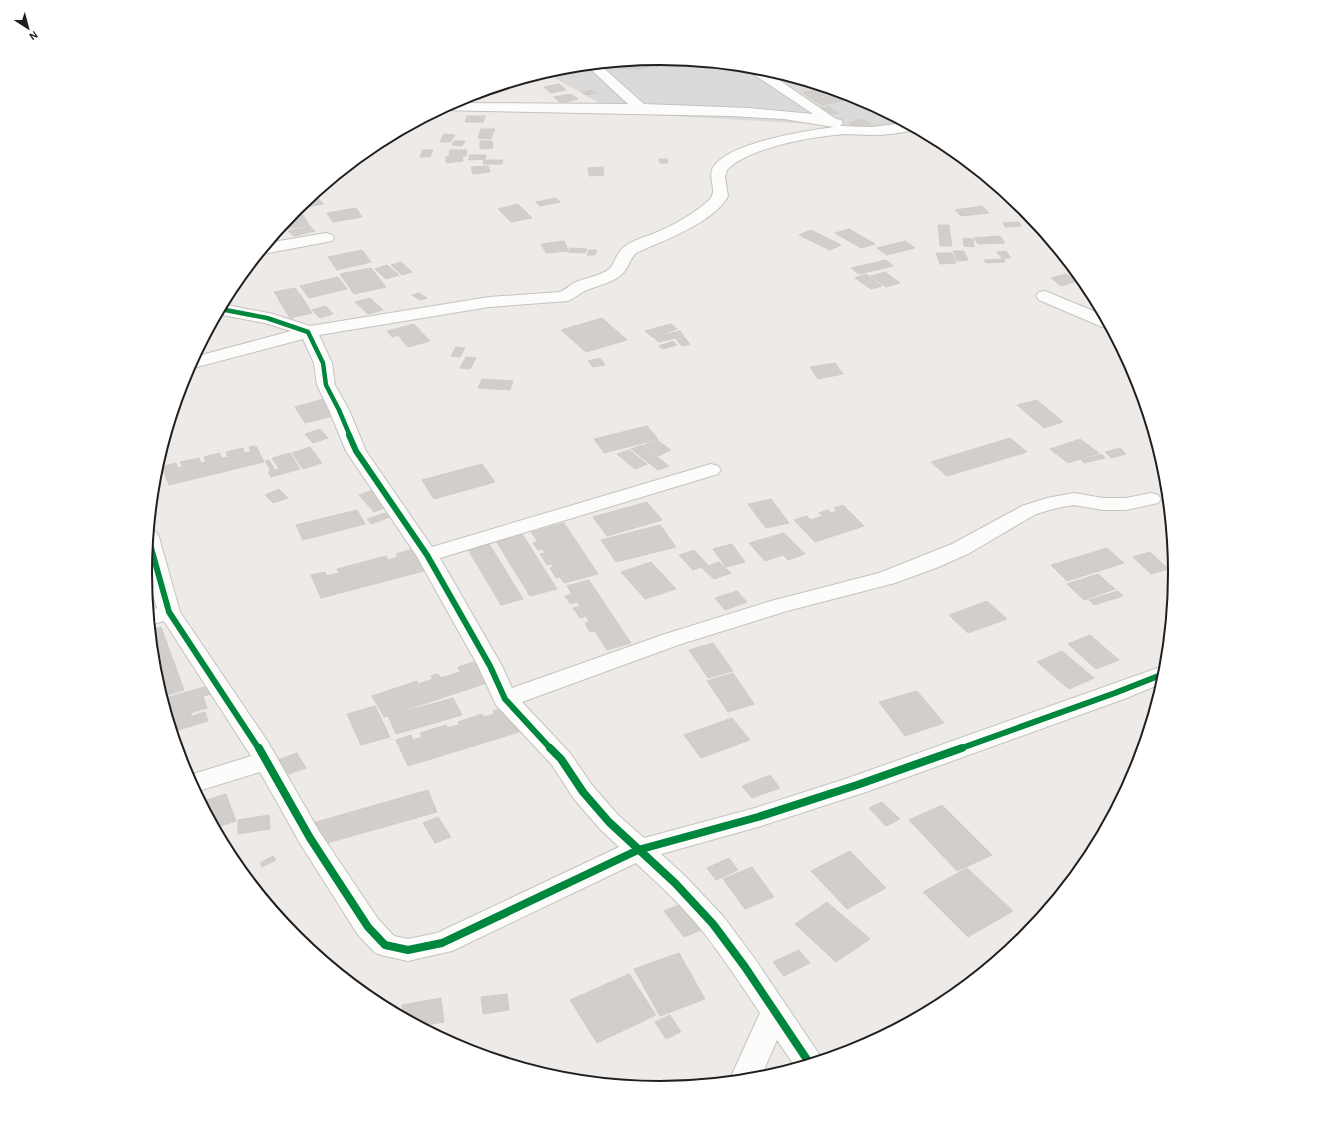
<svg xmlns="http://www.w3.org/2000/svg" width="1320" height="1147" viewBox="0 0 1320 1147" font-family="'Alegreya Sans',sans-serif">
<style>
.residential{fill:#dcdad9}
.building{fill:#d2cecc;stroke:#d0ccc9}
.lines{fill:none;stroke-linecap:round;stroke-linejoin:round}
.minor-casing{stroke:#c4c3c2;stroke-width:2}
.minor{fill:#fcfcfb;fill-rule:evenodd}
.cycleway-far2-casing{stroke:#fff;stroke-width:6}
.cycleway-far1-casing{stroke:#fff;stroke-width:8}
.cycleway-casing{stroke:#fff;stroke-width:10}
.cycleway-far2{stroke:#00873e;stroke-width:4.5}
.cycleway-far1{stroke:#00873e;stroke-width:6}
.cycleway{stroke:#00873e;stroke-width:8}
.rim{fill:none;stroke:#1f1f1f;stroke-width:2}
</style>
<rect width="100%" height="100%" fill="#edeae7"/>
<polygon class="residential" points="660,58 761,68 857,97 918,130 617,113 544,72 560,68"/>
<g class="building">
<polygon points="646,59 652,64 649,64 653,66 637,70 634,68 627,69 624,68 620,69 613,63"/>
<polygon points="666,60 672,63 657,67 652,64"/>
<polygon points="559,84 566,90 551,93 544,87"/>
<polygon points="828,88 840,92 811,98 803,93"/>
<polygon points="591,90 596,93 586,95 582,92"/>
<polygon points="843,93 858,97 833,103 824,97"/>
<polygon points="571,94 578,99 561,103 554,97"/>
<polygon points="821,97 831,103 822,105 813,99"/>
<polygon points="858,98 863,101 852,103 848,100"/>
<polygon points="829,107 838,113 832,114 822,108"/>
<polygon points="467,116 485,116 483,122 465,122"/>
<polygon points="422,119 421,126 408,126"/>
<polygon points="861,119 871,124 859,128 849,123"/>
<polygon points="481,129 495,129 491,139 478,138"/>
<polygon points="444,134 455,135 450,142 440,142"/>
<polygon points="454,141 465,141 462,146 452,145"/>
<polygon points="480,141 492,141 493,148 480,149"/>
<polygon points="423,150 433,150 430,157 420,157"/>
<polygon points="450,150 467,150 466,156 449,156"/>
<polygon points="469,155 486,155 485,159 469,160"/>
<polygon points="462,156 463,161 446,163 446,157"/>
<polygon points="659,159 667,159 668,163 660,163"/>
<polygon points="484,160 503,160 502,164 483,164"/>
<polygon points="488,166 490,172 473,174 471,167"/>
<polygon points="603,167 604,175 589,176 588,168"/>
<polygon points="318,198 323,204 307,207 304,202 306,200"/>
<polygon points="556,198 560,202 540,206 536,202"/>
<polygon points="518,204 532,218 511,222 498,209"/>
<polygon points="982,206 989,213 961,216 955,210"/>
<polygon points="356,208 362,217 333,222 327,213"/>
<polygon points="299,209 309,225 287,229 284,223 295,210"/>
<polygon points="1019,222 1021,226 1005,227 1003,223"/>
<polygon points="938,225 949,225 952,246 940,246"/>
<polygon points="310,226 315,231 294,236 288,231"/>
<polygon points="849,229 875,244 861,248 835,233"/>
<polygon points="811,230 841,245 830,250 799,235"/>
<polygon points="1000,236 1005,243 978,244 974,238"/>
<polygon points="963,238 973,239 974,247 964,246"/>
<polygon points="564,241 568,251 546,253 541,244"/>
<polygon points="905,241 915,248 887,255 877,248"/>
<polygon points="570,248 587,249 585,253 568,252"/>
<polygon points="362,250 371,262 337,270 328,257"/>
<polygon points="589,250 597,250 595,255 587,255"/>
<polygon points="953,251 964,251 968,260 957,261"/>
<polygon points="1006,251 1011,258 1002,258 997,252"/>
<polygon points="936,253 952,253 956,263 940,264"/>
<polygon points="1004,259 1005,262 986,263 984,260"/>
<polygon points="886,260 893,266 859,274 851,268"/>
<polygon points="401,262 412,272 402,275 391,265"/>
<polygon points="387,265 399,275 386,279 375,269"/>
<polygon points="371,268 386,287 354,294 340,274"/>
<polygon points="885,272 900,283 886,287 871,276"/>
<polygon points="866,274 882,286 871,289 855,278"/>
<polygon points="1066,274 1077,281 1061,286 1051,278"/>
<polygon points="338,277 347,289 309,298 300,286"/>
<polygon points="295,288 299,293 278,298 274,292"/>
<polygon points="419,293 427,298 420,300 412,295"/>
<polygon points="300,294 312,313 290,318 278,299"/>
<polygon points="370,298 383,310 368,314 355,302"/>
<polygon points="326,306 333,314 320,318 312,310"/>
<polygon points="602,318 627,340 586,352 561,330"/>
<polygon points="414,324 430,341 408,347 398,335 392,337 387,331"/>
<polygon points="671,324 677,329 652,337 645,331"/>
<polygon points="680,331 684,336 658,342 654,337"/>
<polygon points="684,337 690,344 682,346 676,339"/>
<polygon points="673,341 677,345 663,349 659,346"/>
<polygon points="456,347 465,348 460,357 451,356"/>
<polygon points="466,357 476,358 470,369 460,368"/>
<polygon points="600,358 605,365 593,367 588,361"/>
<polygon points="835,363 843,374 818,379 810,367"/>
<polygon points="482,379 513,381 510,390 478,388"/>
<polygon points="327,398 337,415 305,423 295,407"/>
<polygon points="1037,400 1063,422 1044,428 1017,405"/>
<polygon points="647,426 658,439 604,453 594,439"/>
<polygon points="320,429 328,438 313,443 305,434"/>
<polygon points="1010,438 1027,452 947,476 931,462"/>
<polygon points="1080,439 1099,453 1068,463 1050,449"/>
<polygon points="657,440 671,450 658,456 644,445"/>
<polygon points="642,445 669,466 658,470 631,449"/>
<polygon points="256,446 264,462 169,485 162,467 176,463 178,468 183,467 180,462 199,458 201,463 206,462 204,457 219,453 222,458 228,457 226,452 243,448 245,453 251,451 249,447"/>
<polygon points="310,447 322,463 303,469 292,453"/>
<polygon points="1120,448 1126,454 1111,458 1105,452"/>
<polygon points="629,450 647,464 635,469 617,454"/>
<polygon points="290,453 300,469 271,477 268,472 279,469 272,458"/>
<polygon points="1102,454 1105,458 1084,463 1081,460"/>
<polygon points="269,460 275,470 271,471 265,461"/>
<polygon points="482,464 495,482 434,499 422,480"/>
<polygon points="279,489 288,498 273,503 265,495"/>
<polygon points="376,489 391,506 374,512 359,495"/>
<polygon points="771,499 789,523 766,528 748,504"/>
<polygon points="647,502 662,520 607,536 593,517"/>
<polygon points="843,505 864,526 815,542 794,520 807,516 811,520 823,516 819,513 828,510 831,513 837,511 834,508"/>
<polygon points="357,510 365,524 303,540 296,525"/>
<polygon points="385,513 390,517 371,524 367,519"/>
<polygon points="564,523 598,574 564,583 560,577 556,578 550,568 554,567 552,564 547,565 540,554 545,553 543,549 538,550 533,543 538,542 531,532"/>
<polygon points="660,525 676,547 616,562 601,540"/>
<polygon points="784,533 805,554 788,560 783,555 765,561 749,543"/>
<polygon points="522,534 557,589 530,596 496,541"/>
<polygon points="488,542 523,599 501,605 467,548"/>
<polygon points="732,544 745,562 726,567 713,549"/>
<polygon points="1107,548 1124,563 1067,581 1051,565"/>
<polygon points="413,549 424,571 321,598 311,575 325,572 327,576 339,573 337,569 386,556 388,560 398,557 396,554"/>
<polygon points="694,550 708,565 693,570 679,555"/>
<polygon points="1150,552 1168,569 1151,574 1133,557"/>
<polygon points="651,562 676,589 645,599 621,572"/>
<polygon points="719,562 731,573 714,579 702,568"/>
<polygon points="1098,574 1115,589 1084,600 1067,584"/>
<polygon points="589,580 631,643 607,650 595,631 590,632 585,623 589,622 586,616 580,618 573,608 580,606 577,602 570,604 565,596 572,594 567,586"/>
<polygon points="737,591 747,602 725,610 715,598"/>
<polygon points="1118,591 1123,596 1094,605 1089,600"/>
<polygon points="987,601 1007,619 968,633 949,615"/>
<polygon points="161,627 184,690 161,697 154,674 150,630"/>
<polygon points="1090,635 1119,660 1096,669 1068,644"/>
<polygon points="713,643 733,671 708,678 689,650"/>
<polygon points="1062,651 1094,678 1069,689 1037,662"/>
<polygon points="483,659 496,680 384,717 372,696 417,681 418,684 433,679 431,676 438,674 441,678 460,672 458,667"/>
<polygon points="733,673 754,704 728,712 707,681"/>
<polygon points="208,686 211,694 203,696 207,708 190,713 192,716 205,712 208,721 172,732 162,699"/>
<polygon points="917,691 944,723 905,736 879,702"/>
<polygon points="453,698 462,715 396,734 388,716"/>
<polygon points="375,706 390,737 361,745 347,714"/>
<polygon points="505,707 519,732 408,766 396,740 411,735 413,740 422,737 420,733 446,725 447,728 459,725 458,722 482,714 484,717 494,714 493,711"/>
<polygon points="732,718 750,740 701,758 684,735"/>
<polygon points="297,753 306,768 286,775 278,760"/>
<polygon points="770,775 780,788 752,798 742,786"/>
<polygon points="428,790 437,812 320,845 313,823"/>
<polygon points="226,794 236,821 215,828 200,802"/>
<polygon points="882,802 900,819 886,826 869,808"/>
<polygon points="942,805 992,855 957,871 909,820"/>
<polygon points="269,815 270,829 238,834 238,820"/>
<polygon points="438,817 451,837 435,843 423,823"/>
<polygon points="850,851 886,888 847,909 811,871"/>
<polygon points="273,856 276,860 262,867 260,863"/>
<polygon points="729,858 738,870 716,880 707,868"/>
<polygon points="752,867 774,897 745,909 723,879"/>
<polygon points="967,868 1013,911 968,937 923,892"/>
<polygon points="827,902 870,939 836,962 795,924"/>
<polygon points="681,904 701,930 684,937 664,911"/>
<polygon points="799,950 810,963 784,976 773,962"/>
<polygon points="679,953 705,999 660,1016 634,969"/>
<polygon points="629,974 656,1015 597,1043 570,1000"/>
<polygon points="507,994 509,1010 483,1014 481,997"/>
<polygon points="441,998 444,1022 419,1026 403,1018 402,1005"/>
<polygon points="670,1015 681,1032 666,1039 655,1022"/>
</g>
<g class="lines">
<g class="minor-casing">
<g id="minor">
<path d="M599,64l45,40 104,4 65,6 -66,-44 -1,-4 17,3 73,50 5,1 2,3 -3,3 32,1 33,-4 12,6c-15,4 -31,6 -46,6 -8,0 -16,-1 -25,-1 -31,2 -97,13 -119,36l-2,7 3,19c-14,27 -66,45 -92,57 -6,6 -7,13 -12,19 -8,10 -25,13 -37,18 -7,3 -12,8 -19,11l-79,6 -170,28 13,28 3,22 14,25 17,41 66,96 272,-81 7,-2 7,2 3,4 -3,4 -278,84 62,108 10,22 153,-54 106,-33 108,-28 73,-29 70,-38 25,-8 27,-5 29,5h23l25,-5 7,2 3,4 -3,4 -32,7h-23l-29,-5 -17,3 -21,6 -68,40 -32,14 -41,15 -108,28 -106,33 -159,58 48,51 22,32 26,30 26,23 111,-30 93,-30 318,-113 -3,18 -39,16 -258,93 -108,35 -97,27 24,22 38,40 32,43 68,101 -27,8 -19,-28 -17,39 -31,3v-1l31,-68c-18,-27 -36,-54 -56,-80 -20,-26 -45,-48 -68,-70l-184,88 -44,10 -23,-5 -10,-3 -17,-18 -57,-90 -41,-73 -65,20 -8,-16 64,-20 -87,-135 -14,4 -2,-14 9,-3 -12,-42 4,-35 7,1 3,5 21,75 88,130 51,89 59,88 16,17 14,3 29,-6 182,-86 -19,-18 -26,-30 -22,-34 -56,-60 -18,-39 -62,-111 -70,-104 -17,-41 -12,-25 -3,-22 -11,-24 -106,28 -9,1 6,-11 97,-26 -27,-8 -47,-9 5,-10 51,10 37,12 179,-29 71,-5c5,-2 8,-5 12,-8 10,-6 32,-8 39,-17 5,-7 6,-15 13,-20 9,-7 21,-10 31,-14 19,-8 39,-19 54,-33 10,-9 -3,-24 5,-34 18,-24 91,-35 120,-39l-50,-8 -54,-3 -291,-6 13,-7 176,1 -42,-39z"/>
<polygon points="326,233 332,235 334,238 332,241 263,254 259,253 267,243"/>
<polygon points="1045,291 1103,315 1110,328 1102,327 1039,300 1036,296 1039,292"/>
</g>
</g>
<use href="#minor" class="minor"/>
<g class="cycleway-far2-casing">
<polyline id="cycleway-far2" points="220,309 267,318 308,332 323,363 326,385 339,410 350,436"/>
</g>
<g class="cycleway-far1-casing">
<g id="cycleway-far1">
<polyline points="349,435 356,451 427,555 490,666 505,699 551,749"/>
<polyline points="148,537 169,612 259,749"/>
<polyline points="959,749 1115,693 1166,673"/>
</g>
</g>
<g class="cycleway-casing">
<g id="cycleway">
<polyline points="259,748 310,838 368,927 385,945 408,950 442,943 638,850 758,817 857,785 962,748"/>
<polyline points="550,748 561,759 583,792 609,822 675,883 713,924 745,967 810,1064"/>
</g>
</g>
<use href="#cycleway-far2" class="cycleway-far2"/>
<use href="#cycleway-far1" class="cycleway-far1"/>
<use href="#cycleway" class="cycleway"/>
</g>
<path d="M0 0H1320V1147H0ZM152 573a508 508 0 1 1 1016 0a508 508 0 1 1-1016 0Z" fill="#fff" fill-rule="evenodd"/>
<path class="rim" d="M152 573a508 508 0 1 1 1016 0a508 508 0 1 1-1016 0Z"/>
<g transform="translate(28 28) rotate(144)" stroke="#ffffff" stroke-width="3" paint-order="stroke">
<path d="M0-3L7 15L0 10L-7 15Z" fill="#1f1f1f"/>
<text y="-6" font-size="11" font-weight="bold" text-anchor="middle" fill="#1f1f1f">N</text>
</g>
</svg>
